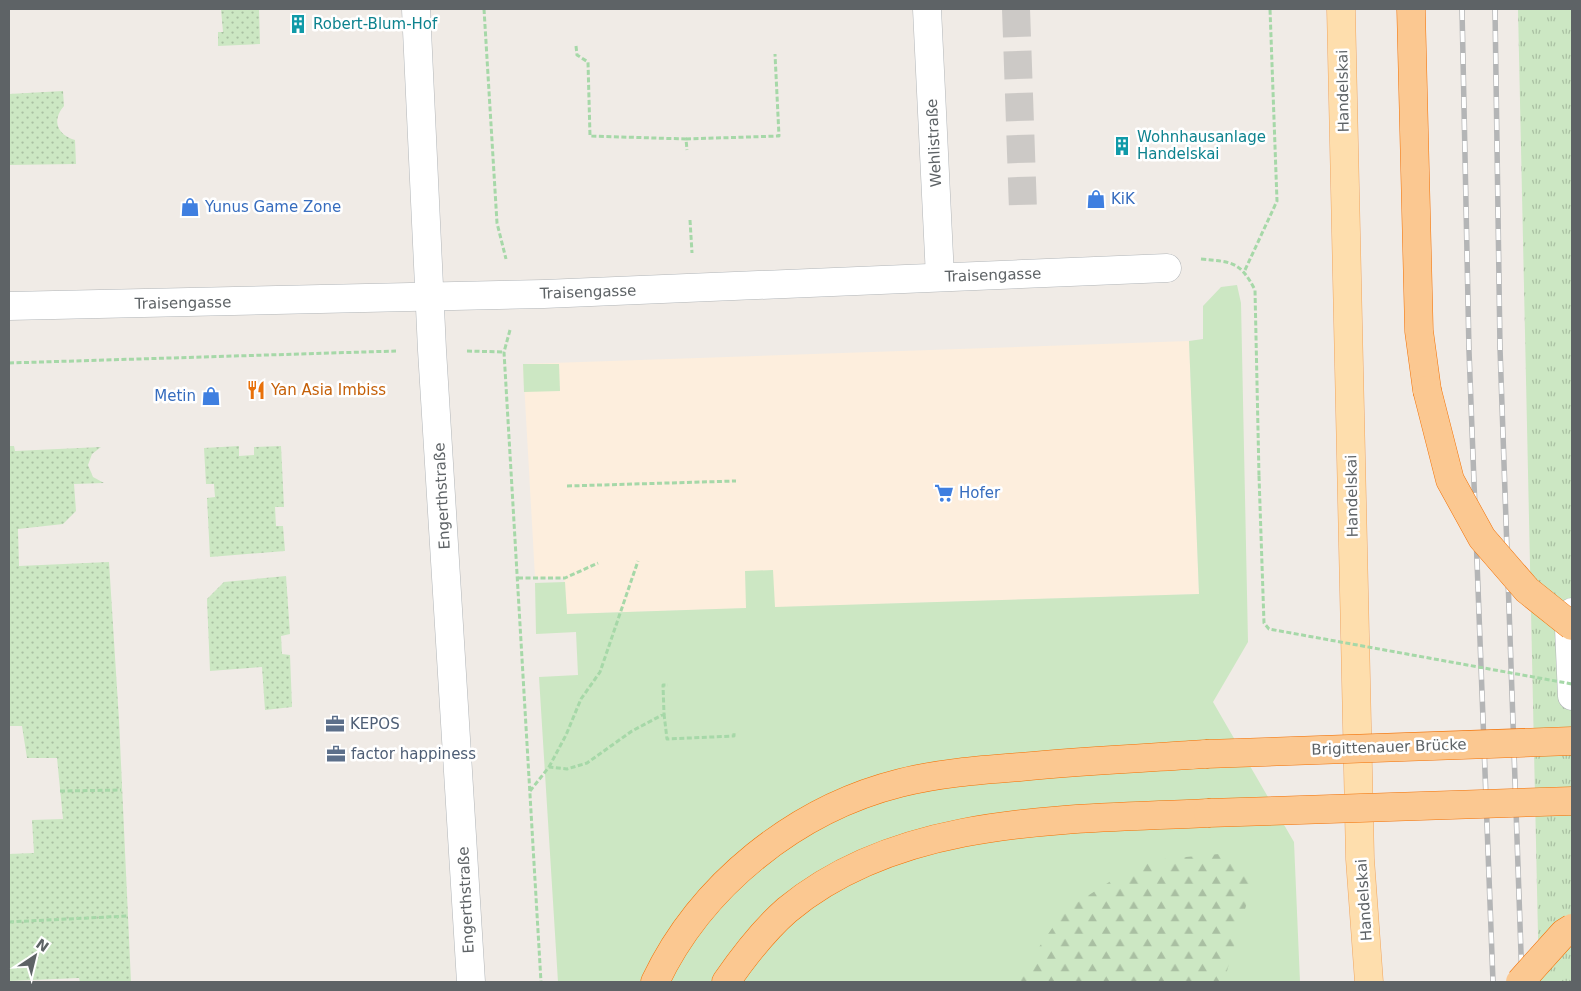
<svg xmlns="http://www.w3.org/2000/svg" width="1581" height="991" viewBox="0 0 1581 991" font-family="'DejaVu Sans',sans-serif">
<style>
.commercial{fill:#fdeedd}
.grass{fill:#cce7c3}
.forest{fill:url(#forest-firs)}
.park{fill:url(#park-tufts)}
.garden{fill:url(#garden-dots)}
.lines{fill:none;stroke-linecap:round;stroke-linejoin:round}
.minor-tunnel{stroke:#ccc9c6;stroke-width:28;stroke-dasharray:28 14;stroke-linecap:butt}
.minor-casing{stroke:#b1b5b8;stroke-width:29}
.major-casing{stroke:#f0a55f;stroke-width:29}
.highway-casing{stroke:#f37003;stroke-width:29}
.path{stroke:#a6d8a8;stroke-width:3;stroke-dasharray:5 2.5;stroke-linecap:butt}
.minor{stroke:#fff;stroke-width:28}
.major{stroke:#fedead;stroke-width:28}
.highway{stroke:#fbc891;stroke-width:28}
.rail-casing{stroke:#b4b5b6;stroke-width:5.5}
.rail{stroke:#fff;stroke-width:4;stroke-dasharray:11;stroke-linecap:butt}
.highway-bridge-casing{stroke:#f37003;stroke-width:29;stroke-linecap:butt}
.path-bridge{stroke:#a6d8a8;stroke-width:3;stroke-dasharray:5 2.5;stroke-linecap:butt}
.highway-bridge{stroke:#fbc891;stroke-width:28}
.labels{text-anchor:middle;stroke-width:5;stroke-linejoin:round;paint-order:stroke}
.culture-label{font-size:15px;fill:#0d838f;stroke:#fff;text-anchor:start}
.street-label{font-size:15px;fill:#5e6366;stroke:#fff}
.shop-label{font-size:15px;fill:#366cbe;stroke:#fff;text-anchor:start}
.food-label{font-size:15px;fill:#c56008;stroke:#fff;text-anchor:start}
.service-label{font-size:15px;fill:#4e5e75;stroke:#fff;text-anchor:start}
</style>
<defs>
<pattern id="forest-firs" width="22" height="20" patternUnits="userSpaceOnUse" patternTransform="scale(1.25)"><rect width="22" height="20" fill="#cce7c3"/><path d="M5 1l3.5 6h-7zM16 11l3.5 6h-7z" fill="#a9bfa2"/></pattern>
<pattern id="park-tufts" width="24" height="20" patternUnits="userSpaceOnUse" patternTransform="scale(1.25)"><rect width="24" height="20" fill="#cce7c3"/><path d="M3 7l-1-3M5 7V3M7 7l1-3M15 17l-1-3M17 17v-4M19 17l1-3" fill="none" stroke="#a9bfa2"/></pattern>
<pattern id="garden-dots" width="8" height="8" patternUnits="userSpaceOnUse" patternTransform="scale(1.25)"><rect width="8" height="8" fill="#cce7c3"/><path d="M2 2h.1M6 6h.1" fill="none" stroke="#a9bfa2" stroke-width="1.8" stroke-linecap="round"/></pattern>
</defs>
<rect width="100%" height="100%" fill="#f0ebe6"/>
<polygon class="commercial" points="1189,341 1199,594 567,614 564,578 535,577 523,364"/>
<g class="grass">
<polygon points="1237,285 1241,303 1248,642 1213,702 1294,842 1300,982 558,982 539,677 578,675 576,632 536,634 535,583 565,582 567,614 746,608 745,571 773,570 775,607 1199,594 1189,341 1203,339 1203,306 1221,287"/>
<polygon points="523,364 559,364 560,391 524,392"/>
</g>
<polygon class="forest" points="1219,854 1255,875 1227,971 1227,982 1015,982 1064,911 1142,861"/>
<polygon class="park" points="1518,9 1572,9 1572,982 1539,982"/>
<g class="garden">
<polygon points="221,9 259,9 260,44 218,46 218,32 223,32"/>
<path d="M63,91l1,15c-13,15 -6,29 11,34l1,24 -67,1v-71z"/>
<polygon points="9,446 14,446 15,451 101,447 92,454 88,465 93,477 104,483 74,484 76,511 63,524 18,529 19,566 109,562 119,720 131,982 80,982 79,978 9,981 9,854 34,853 32,820 63,819 57,758 27,758 22,726 9,726"/>
<polygon points="239,446 239,456 254,455 254,447 281,446 284,507 275,507 276,526 283,526 285,551 210,557 207,498 215,497 214,484 206,484 204,448"/>
<polygon points="286,576 290,634 281,636 282,654 290,655 292,707 265,710 262,667 210,671 207,599 224,582"/>
</g>
<g class="lines">
<polyline class="minor-tunnel" points="1016,9 1023,210"/>
<g class="minor-casing">
<g id="minor">
<polyline points="416,9 432,350 471,982"/>
<polyline points="927,9 940,277"/>
<polyline points="9,306 544,294 1167,268"/>
<polyline points="1572,612 1569,628 1572,696"/>
</g>
</g>
<g class="major-casing">
<polyline id="major" points="1341,9 1360,859 1369,982"/>
</g>
<g class="highway-casing">
<g id="highway">
<polyline points="1411,9 1419,331 1427,390"/>
<path d="M655,982c46,-97 141,-173 245,-199 39,-10 81,-13 120,-16 62,-6 124,-9 186,-13"/>
<path d="M726,982c18,-26 37,-51 61,-72 114,-95 281,-90 421,-97"/>
</g>
</g>
<g class="path">
<polyline points="484,9 497,223 506,259"/>
<polyline points="576,46 577,55 588,62 590,136 686,139 687,150"/>
<polyline points="686,139 779,136 775,54"/>
<polyline points="690,220 692,253"/>
<path d="M1201,259c31,3 39,2 54,31l4,186"/>
<polyline points="1245,270 1277,201 1270,9"/>
<polyline points="510,330 504,352 541,982"/>
<polyline points="467,351 504,352"/>
<polyline points="9,363 396,351"/>
<polyline points="567,486 736,481"/>
<polyline points="518,578 565,578 598,563"/>
<polyline points="664,714 667,739 734,736 734,733"/>
<polyline points="549,767 566,735 581,699 600,672 638,561"/>
<polyline points="60,791 121,790"/>
<polyline points="530,791 549,767 567,769 587,763 632,731 664,714 663,685 668,685"/>
<polyline points="9,922 128,916"/>
</g>
<use href="#minor" class="minor"/>
<use href="#major" class="major"/>
<use href="#highway" class="highway"/>
<g class="rail-casing">
<g id="rail">
<polyline points="1462,9 1469,351 1493,982"/>
<polyline points="1495,9 1500,348 1522,982"/>
</g>
</g>
<use href="#rail" class="rail"/>
<g class="highway-bridge-casing">
<g id="highway-bridge">
<polyline points="1427,390 1450,480 1482,538 1527,590 1572,626"/>
<polyline points="1206,754 1572,741"/>
<polyline points="1208,813 1572,801"/>
<polyline points="1520,982 1564,933 1572,928"/>
</g>
</g>
<polyline class="path-bridge" points="1259,476 1264,623 1269,629 1572,684"/>
<use href="#highway-bridge" class="highway-bridge"/>
</g>
<defs>
<g id="building-bare" transform="scale(1.5)"><path d="M-4-6H4V6H1V3H-1V6H-4ZM-2.5-4.3h1.7v1.8h-1.7ZM.8-4.3h1.7v1.8H.8ZM-2.5-1h1.7V.8h-1.7ZM.8-1h1.7V.8H.8Z" fill="#0f9aa8" stroke="#fff" stroke-width="2.5" paint-order="stroke"/></g>
<g id="shop-bare" transform="scale(1.5)"><path d="M-5-2.5h2.3a2.7 3.5 0 0 1 5.4 0H5L5.5 6h-11ZM-1.5-2.5h3a1.5 2.3 0 0 0-3 0Z" fill="#3f7fe0" stroke="#fff" stroke-width="2.5" paint-order="stroke"/></g>
<g id="restaurant-bare" transform="scale(1.5)"><path d="M-5-6h1v4h1v-4h1v4h1v-4h1v5L-1.5 .5V6h-2V.5L-5-1ZM5-6V6H3V1.5H1.5Q1.5-4 5-6Z" fill="#e8710a" stroke="#fff" stroke-width="2.5" paint-order="stroke"/></g>
<g id="supermarket-bare" transform="scale(1.5)"><path d="M-6-5.5h2.5l.6 2H6L4.5 2H-2.5L-4.4-4H-6ZM-1.5 3.2a1.3 1.3 0 1 0 .1 0ZM3 3.2a1.3 1.3 0 1 0 .1 0Z" fill="#3f7fe0" stroke="#fff" stroke-width="2.5" paint-order="stroke"/></g>
<g id="office-bare" transform="scale(1.5)"><path d="M-6-3h4V-5.5h4V-3h4V5H-6ZM-1-4.5V-3h2v-1.5ZM-6 0V1H6V0Z" fill="#5c6f8a" stroke="#fff" stroke-width="2.5" paint-order="stroke"/></g>
</defs>
<g fill-rule="evenodd">
<use href="#building-bare" x="298" y="24"/>
<use href="#building-bare" x="1122" y="146"/>
<use href="#shop-bare" x="1096" y="199"/>
<use href="#shop-bare" x="190" y="207"/>
<use href="#restaurant-bare" x="256" y="390"/>
<use href="#shop-bare" x="211" y="396"/>
<use href="#supermarket-bare" x="944" y="493"/>
<use href="#office-bare" x="335" y="724"/>
<use href="#office-bare" x="336" y="754"/>
</g>
<g class="labels">
<g class="culture-label">
<text x="313" y="29">Robert-Blum-Hof</text>
<text x="1137" y="142">Wohnhausanlage<tspan x="1137" dy="17">Handelskai</tspan></text>
</g>
<g class="street-label">
<text transform="translate(1343 91) rotate(-91)" y="5">Handelskai</text>
<text transform="translate(934 143) rotate(-93)" y="5">Wehlistraße</text>
<text transform="translate(993 275) rotate(-2)" y="5">Traisengasse</text>
<text transform="translate(588 292) rotate(-2)" y="5">Traisengasse</text>
<text transform="translate(183 303) rotate(-1)" y="5">Traisengasse</text>
<text transform="translate(442 496) rotate(-93)" y="5">Engerthstraße</text>
<text transform="translate(1352 496) rotate(-91)" y="5">Handelskai</text>
<text transform="translate(1389 747) rotate(-2)" y="5">Brigittenauer Brücke</text>
<text transform="translate(466 900) rotate(-93)" y="5">Engerthstraße</text>
<text transform="translate(1364 900) rotate(-94)" y="5">Handelskai</text>
</g>
<g class="shop-label">
<text x="1111" y="204">KiK</text>
<text x="205" y="212">Yunus Game Zone</text>
<text x="196" y="401" text-anchor="end">Metin</text>
<text x="959" y="498">Hofer</text>
</g>
<g class="food-label">
<text x="271" y="395">Yan Asia Imbiss</text>
</g>
<g class="service-label">
<text x="350" y="729">KEPOS</text>
<text x="351" y="759">factor happiness</text>
</g>
</g>
<rect width="1581" height="991" fill="none" stroke="#5e6366" stroke-width="20"/>
<g transform="translate(35 956) rotate(35)" stroke="#ffffff" stroke-width="4" paint-order="stroke">
<path d="M0-4L9 19L0 12L-9 19Z" fill="#5e6366"/>
<text y="-8" font-size="14" font-weight="bold" text-anchor="middle" fill="#5e6366">N</text>
</g>
</svg>
